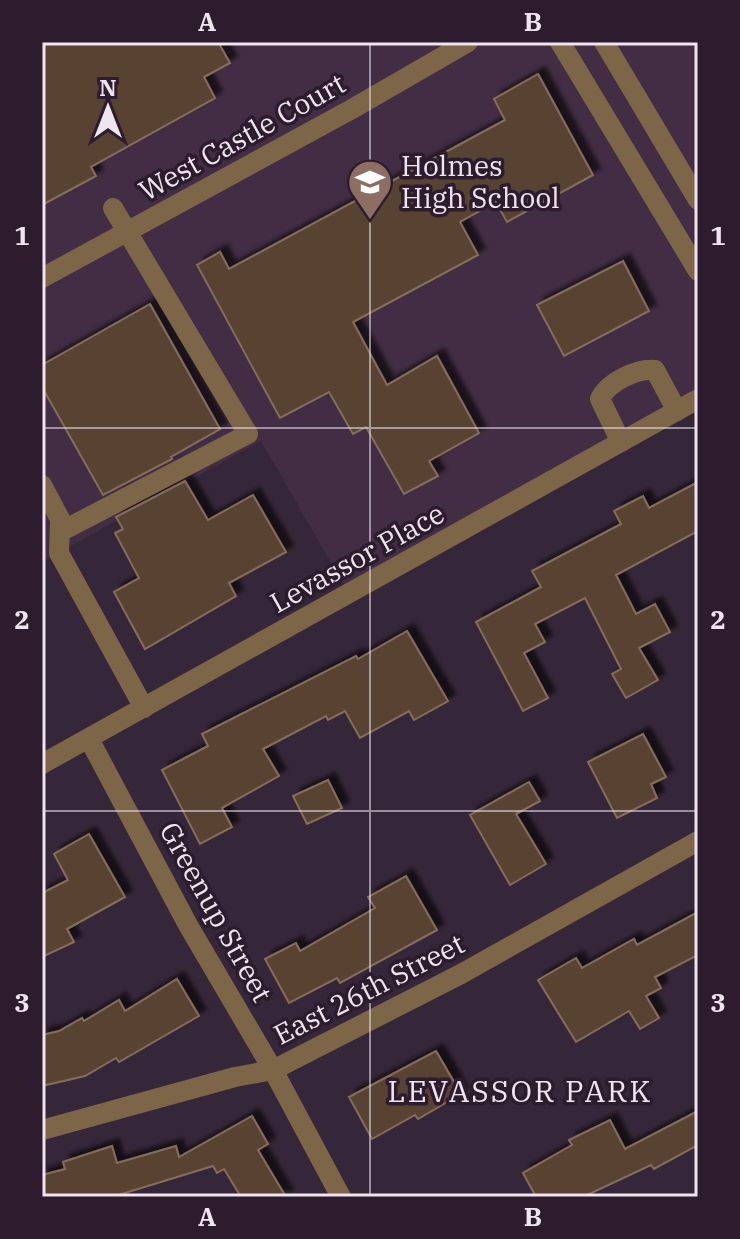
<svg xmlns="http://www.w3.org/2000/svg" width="740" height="1239" viewBox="0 0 740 1239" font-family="'IBM Plex Serif',serif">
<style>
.built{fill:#422d44}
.building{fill:#584331;stroke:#856d5b;stroke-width:2;filter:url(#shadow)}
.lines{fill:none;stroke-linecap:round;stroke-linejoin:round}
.minor{stroke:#7d6547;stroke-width:20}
.grid{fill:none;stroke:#efe4f0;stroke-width:2;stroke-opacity:0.55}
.labels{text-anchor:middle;stroke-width:7;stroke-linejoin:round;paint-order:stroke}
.street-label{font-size:28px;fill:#efe4f0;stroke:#2c1c2e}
.poi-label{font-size:28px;fill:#efe4f0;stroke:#2c1c2e;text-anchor:start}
.neighbourhood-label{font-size:30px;letter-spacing:2px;fill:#efe4f0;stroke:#2c1c2e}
.neatline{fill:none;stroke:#efe4f0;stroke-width:3}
.grid-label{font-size:26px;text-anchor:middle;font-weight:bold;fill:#efe4f0}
</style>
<defs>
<filter id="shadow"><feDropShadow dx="7" dy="-7" stdDeviation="2" flood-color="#0009"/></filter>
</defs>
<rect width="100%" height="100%" fill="#362639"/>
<polygon class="built" points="42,42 698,42 698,399 349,594 261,441 42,562"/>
<g class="building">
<polygon points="42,42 218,42 230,63 204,77 215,98 91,167 96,176 42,205"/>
<polygon points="538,74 593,175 507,222 496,202 460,222 478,255 353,322 387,385 437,356 479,433 429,461 438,476 404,494 366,427 353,434 329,392 280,418 197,265 220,252 229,269 505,120 494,99"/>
<polygon points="623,261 649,311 564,356 537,305"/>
<polygon points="150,304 220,429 171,457 172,459 103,495 42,387 42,365"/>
<polygon points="185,481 208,520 253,495 286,552 229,583 236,596 145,649 114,592 139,578 115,533 123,529 116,517"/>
<polygon points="698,482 698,531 616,575 636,614 655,604 670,632 639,648 658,680 626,698 612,674 621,669 585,598 535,624 545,642 524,653 548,698 523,711 476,622 541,587 532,571 621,524 614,511 643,496 649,508"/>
<polygon points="407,631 448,701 414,720 409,711 360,738 345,711 328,720 326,716 263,749 279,776 222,808 232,827 200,844 162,770 208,746 202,734 356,656 358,659"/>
<polygon points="643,734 666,777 651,784 657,798 617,818 588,762"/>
<polygon points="328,780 342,808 307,824 293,796"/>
<polygon points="529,782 540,801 516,814 546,864 510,885 470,815"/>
<polygon points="89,834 125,897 67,929 74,942 42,957 42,893 68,880 54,854"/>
<polygon points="406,876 437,930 340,983 337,978 289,1003 265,959 296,943 300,951 375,908 368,897"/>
<polygon points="698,912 698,955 655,977 661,988 646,996 659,1018 640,1029 629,1011 576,1042 538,980 576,958 582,968 634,939 637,945"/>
<polygon points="177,979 199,1016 119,1062 116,1058 85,1076 42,1086 42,1035 59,1031 82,1018 84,1021 119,1000 125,1011"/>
<polygon points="436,1051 461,1094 418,1119 415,1115 372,1139 349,1097"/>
<polygon points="698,1111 698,1145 654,1169 651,1165 583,1197 536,1197 523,1173 572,1145 569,1140 610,1120 625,1149"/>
<polygon points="252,1116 268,1144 258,1150 286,1197 241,1197 224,1169 217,1173 213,1166 112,1197 42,1197 42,1175 65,1169 63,1162 112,1146 117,1163 176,1146 179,1157"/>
</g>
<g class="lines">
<g class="minor">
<polyline points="560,42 698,271"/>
<polyline points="604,42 698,200"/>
<polyline points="42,278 352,109 468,42"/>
<path d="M621,442l-21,-43c8,-17 37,-31 55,-29l22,41"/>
<polyline points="42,485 60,519 59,553 144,708"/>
<polyline points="60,532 248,434 113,208"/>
<polyline points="89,739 188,925 273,1070 341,1197"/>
<polyline points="42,764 698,399"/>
<polyline points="42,1130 235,1077 273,1070 461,974 698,841"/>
</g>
</g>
<path class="grid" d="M370,42v1155M42,428h656M42,811h656"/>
<defs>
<g id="school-pin" transform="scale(2.3)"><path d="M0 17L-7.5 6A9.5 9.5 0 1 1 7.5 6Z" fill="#8d6e63" stroke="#2c1c2e"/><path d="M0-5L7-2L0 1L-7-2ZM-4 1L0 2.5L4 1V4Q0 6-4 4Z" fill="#fff"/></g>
</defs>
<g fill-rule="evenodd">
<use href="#school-pin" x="370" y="182"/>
</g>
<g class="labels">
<g class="street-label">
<text transform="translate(242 137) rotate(-29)" y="10">West Castle Court</text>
<text transform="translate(357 558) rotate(-29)" y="10">Levassor Place</text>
<text transform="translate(216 912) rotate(61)" y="10">Greenup Street</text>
<text transform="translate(369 989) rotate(-27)" y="10">East 26th Street</text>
</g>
<g class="poi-label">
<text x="401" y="176">Holmes<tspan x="401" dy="32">High School</tspan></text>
</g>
<g class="neighbourhood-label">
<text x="520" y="1102">LEVASSOR PARK</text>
</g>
</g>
<rect width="740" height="1239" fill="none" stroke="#2c1c2e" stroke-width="88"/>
<g transform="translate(108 108)" stroke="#2c1c2e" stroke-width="6" paint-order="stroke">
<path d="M0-6L14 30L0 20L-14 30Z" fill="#efe4f0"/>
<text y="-12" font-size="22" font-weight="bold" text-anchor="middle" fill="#efe4f0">N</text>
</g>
<rect x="44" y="44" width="652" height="1151" class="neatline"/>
<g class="grid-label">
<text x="207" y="31">A</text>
<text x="533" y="31">B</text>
<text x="22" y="245">1</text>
<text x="718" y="245">1</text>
<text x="22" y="629">2</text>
<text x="718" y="629">2</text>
<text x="22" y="1012">3</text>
<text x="718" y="1012">3</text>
<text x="207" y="1226">A</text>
<text x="533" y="1226">B</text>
</g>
</svg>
